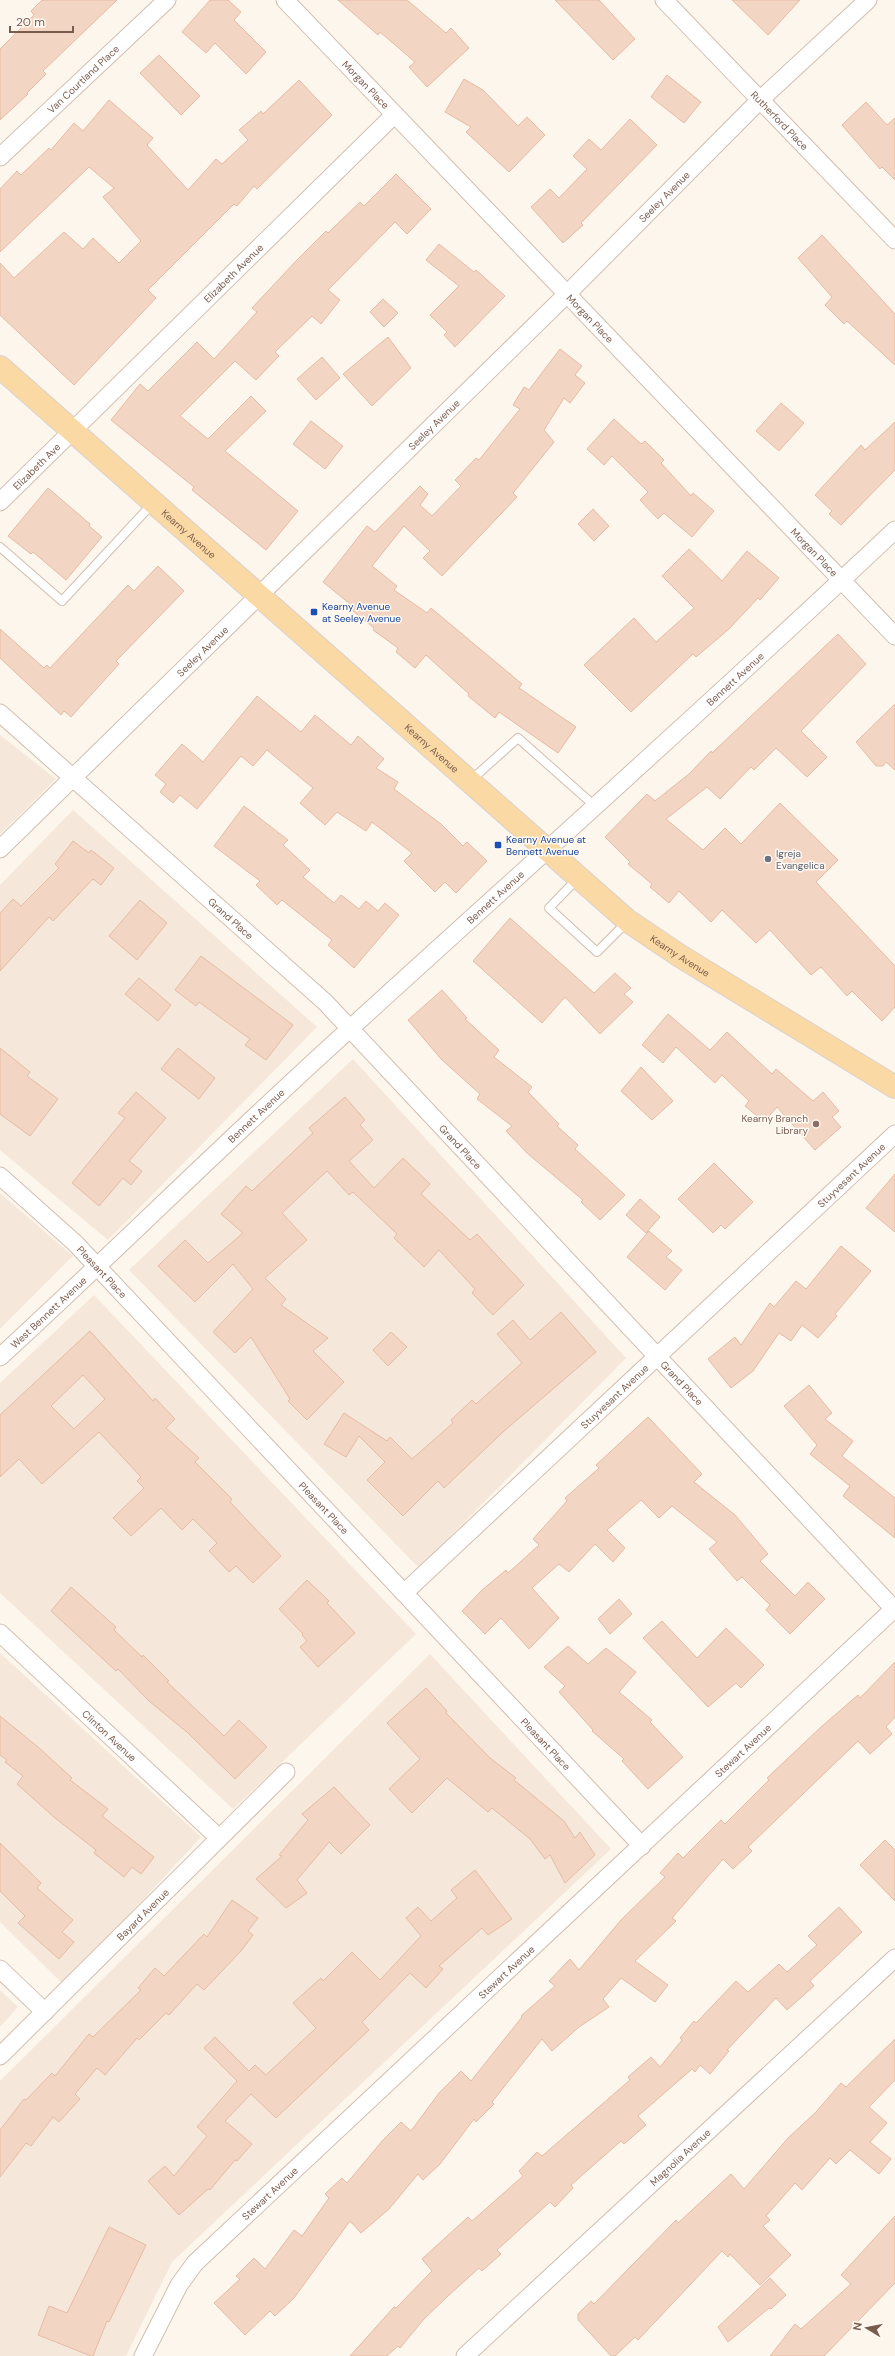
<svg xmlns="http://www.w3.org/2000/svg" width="895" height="2356" viewBox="0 0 895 2356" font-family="'DM Sans',sans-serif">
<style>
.residential{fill:#f5e8da}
.building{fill:#f3d5c3;stroke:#e6bba3;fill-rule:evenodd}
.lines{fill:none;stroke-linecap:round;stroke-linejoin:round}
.service-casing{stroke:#d1beb0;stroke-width:10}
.minor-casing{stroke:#d1beb0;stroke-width:19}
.primary-casing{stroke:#dad1cd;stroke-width:24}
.service{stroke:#fff;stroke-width:8}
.minor{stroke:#fff;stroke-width:17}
.primary{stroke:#fbd9a5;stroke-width:22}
.transit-dot{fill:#1a4fb4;stroke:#fffaf3;stroke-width:1.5}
.worship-dot{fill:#6b7280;stroke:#fffaf3;stroke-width:1.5}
.education-dot{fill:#8d6e63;stroke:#fffaf3;stroke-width:1.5}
.labels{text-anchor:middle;stroke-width:3;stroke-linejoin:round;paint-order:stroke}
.street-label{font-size:10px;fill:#7a5c4d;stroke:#fffaf3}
.transit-label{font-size:10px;fill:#164399;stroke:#fffaf3;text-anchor:start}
.worship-label{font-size:10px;fill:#5b616d;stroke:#fffaf3;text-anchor:start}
.education-label{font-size:10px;fill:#785e54;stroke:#fffaf3;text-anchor:end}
</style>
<rect width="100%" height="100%" fill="#fdf6ec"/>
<g class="residential">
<polygon points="0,735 56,779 0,834"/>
<polygon points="73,810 317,1027 108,1240 0,1150 0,885"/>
<polygon points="353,1059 626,1358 419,1568 129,1270"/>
<polygon points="0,1193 73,1256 0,1329"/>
<polygon points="94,1295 416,1634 233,1809 0,1593 0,1383"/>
<polygon points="0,1653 201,1837 64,1985 0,1922"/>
<polygon points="430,1654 611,1849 172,2262 126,2356 0,2356 0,2081"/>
<polygon points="0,1990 18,2007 0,2027"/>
</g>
<g class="building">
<polygon points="42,0 117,0 43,71 46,74 27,93 28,94 0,120 0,49 34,15 31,11"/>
<polygon points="210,0 228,0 241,12 234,20 266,52 246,74 215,43 206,53 182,32"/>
<polygon points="338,0 407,0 446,33 451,28 469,48 427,87 409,67 415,62 380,32 378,35"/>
<polygon points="555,0 599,0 635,39 613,60"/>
<polygon points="732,0 800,0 768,35"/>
<polygon points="159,55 200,96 181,115 140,73"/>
<polygon points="667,75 701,102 684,123 651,97"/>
<polygon points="464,79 483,90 518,126 527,117 545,135 509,172 466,132 471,127 445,112"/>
<polygon points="299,80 332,115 257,189 254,186 237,206 234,204 148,290 156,298 74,385 0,315 0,263 14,278 64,232 83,249 93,238 119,263 141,241 103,197 114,188 89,167 0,252 0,189 17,171 21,175 49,148 51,150 74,123 83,131 109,100 153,138 147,145 188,190 216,159 222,164 248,140 239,130 261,111 263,114"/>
<polygon points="866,102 887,125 895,118 895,180 882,167 880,169 842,125"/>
<polygon points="630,119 657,145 581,223 583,225 563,243 531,207 550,189 559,198 587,169 573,156 589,139 601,150"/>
<polygon points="396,174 431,209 407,234 395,222 328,290 340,300 321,324 312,316 275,352 279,356 256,380 235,361 180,416 208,439 251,396 266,411 225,451 298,511 266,550 192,490 194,487 111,420 140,384 148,391 197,342 214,359 257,312 252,308 296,261 326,231 328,233 360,202 364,206"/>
<polygon points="822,235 895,314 895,365 847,321 844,324 825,305 832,297 798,258"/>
<polygon points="439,244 474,272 476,270 505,296 455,347 444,335 447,332 430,315 459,286 426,260"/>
<polygon points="383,299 398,313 384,327 370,312"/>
<polygon points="388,337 411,368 372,406 343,374"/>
<polygon points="560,349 582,366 575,375 585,383 570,403 564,398 544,430 554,442 513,493 517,497 442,576 423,558 430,551 404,526 372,566 397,586 394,590 427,613 431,608 522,684 519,688 576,727 558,753 499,712 495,718 468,696 469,694 426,655 415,668 396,652 398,648 373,630 374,628 348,607 350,604 323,582 367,526 375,532 420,486 428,494 420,505 432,516 461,486 455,480 476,458 479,460 520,409 513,405 524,387 529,390"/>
<polygon points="322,357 340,378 316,400 297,379"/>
<polygon points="781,403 804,423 779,451 756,431"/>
<polygon points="614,419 641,444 645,441 664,460 661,463 691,496 693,493 714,511 692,537 664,513 658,519 640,500 648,492 612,456 604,465 587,449"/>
<polygon points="311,421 343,446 325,469 293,444"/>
<polygon points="895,422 895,470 841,525 829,514 832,511 815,495 861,445 865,450"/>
<polygon points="48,488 90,524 89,526 102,537 66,580 33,552 31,554 8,536"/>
<polygon points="593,509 609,526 594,541 578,524"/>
<polygon points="689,549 722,581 747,551 779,578 760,600 758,598 729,629 696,657 693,654 631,712 584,665 634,618 656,642 694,608 662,576"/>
<polygon points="158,566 184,591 116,661 119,664 71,717 64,711 61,715 0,658 0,629 44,668 47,665 50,668 128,585 134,591"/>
<polygon points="838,634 866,664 801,731 827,757 807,777 776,748 754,770 751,767 720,799 707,787 666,819 703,850 725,828 741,844 780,803 838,860 816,882 895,966 895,1007 882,1021 852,991 847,996 821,967 811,975 770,930 756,943 722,910 711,922 679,891 669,903 650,887 652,884 628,864 630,862 605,837 647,794 655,801 689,774 711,751 712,753"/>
<polygon points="257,696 301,732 315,715 351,745 358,736 384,759 376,768 398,782 394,789 441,824 463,846 467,842 487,861 456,893 445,882 435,892 404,861 412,853 372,822 366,831 337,812 325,825 300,803 313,788 267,750 253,766 241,756 197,809 180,795 173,803 160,792 166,784 155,775 182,744 203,762"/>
<polygon points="895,704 895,770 886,762 883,766 876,766 856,742"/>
<polygon points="244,806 288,840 283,845 310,870 303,877 334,903 341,895 359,909 366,901 378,911 385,903 399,915 354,968 328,945 332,940 282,900 277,905 256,885 260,881 214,846"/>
<polygon points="73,841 89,853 91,850 114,868 101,885 93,879 53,921 49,917 0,971 0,913 13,899 21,906 59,868 55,864"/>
<polygon points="140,900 167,923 137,960 109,936"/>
<polygon points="510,918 594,993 615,973 631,988 624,994 633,1002 600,1034 565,997 542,1023 473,961"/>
<polygon points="201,956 293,1025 266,1060 245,1045 250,1039 199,1002 196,1006 175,990"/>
<polygon points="139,978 171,1005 158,1021 125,994"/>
<polygon points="442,990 467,1018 465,1019 499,1050 494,1057 532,1087 528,1092 559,1124 557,1126 578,1145 575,1149 625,1195 600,1220 581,1202 583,1200 528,1154 506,1131 512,1126 477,1099 480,1094 441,1059 408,1020"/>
<polygon points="668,1014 710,1050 727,1032 772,1074 776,1069 813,1101 823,1092 839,1111 832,1117 841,1127 815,1150 777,1107 764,1122 745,1106 749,1101 722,1075 715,1083 676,1047 663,1063 642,1045"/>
<polygon points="0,1048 30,1072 27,1076 58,1099 30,1136 0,1114"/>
<polygon points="178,1048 215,1078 199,1099 161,1069"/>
<polygon points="641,1067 673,1101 652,1120 621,1091"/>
<polygon points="136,1092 166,1118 129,1161 142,1171 131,1185 123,1178 99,1206 72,1183 125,1118 118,1113"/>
<polygon points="345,1097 365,1120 360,1125 373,1140 349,1161 374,1188 403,1158 430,1184 421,1194 470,1240 477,1234 524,1285 493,1315 472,1293 475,1289 439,1250 424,1267 394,1238 397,1234 353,1192 349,1195 327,1171 282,1213 307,1240 265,1278 286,1299 281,1305 328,1338 313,1351 344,1382 307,1420 288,1401 290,1399 251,1337 235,1353 213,1332 253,1289 233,1264 195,1302 158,1266 185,1240 208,1263 243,1233 221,1214 246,1186 252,1191 313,1133 309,1128"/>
<polygon points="714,1163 753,1202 725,1229 721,1225 713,1233 678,1199"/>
<polygon points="895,1174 895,1232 866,1208"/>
<polygon points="640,1199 660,1217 646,1233 626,1215"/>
<polygon points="649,1231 672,1251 666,1257 682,1270 665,1290 627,1257"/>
<polygon points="841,1246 871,1271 835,1314 837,1316 818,1338 802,1325 791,1341 779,1333 753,1371 731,1388 708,1359 735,1337 741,1345 770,1303 774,1307 796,1281 806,1289"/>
<polygon points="561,1312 596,1352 503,1432 444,1488 438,1481 403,1516 367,1480 385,1462 359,1436 346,1457 324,1444 344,1413 387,1441 390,1437 412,1459 453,1423 451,1420 472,1400 476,1404 522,1363 497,1334 513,1320 530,1340"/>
<path d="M90,1331l63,70 2,-3 20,21 -9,9 33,30 -4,4 37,37 -2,3 51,54 -28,27 -17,-17 -7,6 -20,-21 8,-8 -24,-24 -11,11 -21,-22 -30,28 -18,-18 31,-30 -7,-7 4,-4 -42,-45 -57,52 -23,-25 -19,18v-62zM83,1375l22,24 -31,30 -23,-23z"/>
<polygon points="391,1332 407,1347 388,1366 373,1350"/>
<polygon points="809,1385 832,1413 825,1419 853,1441 842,1456 895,1498 895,1538 843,1496 850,1486 810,1454 817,1445 784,1406"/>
<polygon points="648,1417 702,1474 694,1482 735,1515 768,1554 760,1561 795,1596 808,1582 825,1599 790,1634 766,1610 770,1605 742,1577 737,1581 709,1549 717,1542 672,1506 659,1518 641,1500 607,1530 625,1548 613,1562 595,1544 569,1572 559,1564 532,1588 559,1618 529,1649 501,1618 485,1634 462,1611 482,1590 506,1570 508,1573 539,1545 533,1539 567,1501 565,1498 599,1468 596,1465"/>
<polygon points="307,1580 329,1601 327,1603 355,1633 318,1667 300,1647 307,1641 302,1635 303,1634 279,1609"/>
<polygon points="71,1587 116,1627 114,1630 142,1657 143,1655 169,1681 167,1682 224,1736 239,1720 267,1747 235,1779 188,1733 149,1701 118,1669 116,1671 51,1611"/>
<polygon points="619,1599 632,1614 610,1634 598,1619"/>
<polygon points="662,1621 697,1658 726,1628 764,1665 741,1688 736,1683 708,1707 643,1638"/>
<polygon points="568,1646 588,1664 606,1648 636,1672 619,1692 652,1720 650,1722 683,1757 648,1789 622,1761 624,1759 592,1731 593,1730 559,1692 565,1686 544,1667"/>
<polygon points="895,1662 895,1717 886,1727 892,1734 870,1754 858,1741 748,1847 752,1851 733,1869 723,1859 672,1918 676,1921 635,1961 668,1985 655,2002 621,1978 603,1999 609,2007 579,2027 552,2051 542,2039 492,2102 494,2104 476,2122 474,2119 440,2164 423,2180 418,2174 389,2209 361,2233 350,2221 294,2298 275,2316 270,2311 245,2335 214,2303 240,2279 236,2276 254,2258 265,2269 294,2230 302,2236 329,2198 325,2194 342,2178 347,2183 383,2140 401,2122 411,2131 439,2093 461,2071 471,2081 522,2017 521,2016 555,1986 549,1981 570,1959 579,1970 621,1920 665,1877 660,1873 678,1853 683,1858 721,1820 725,1824 769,1780 767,1778 821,1727 858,1695 860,1698"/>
<polygon points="426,1688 447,1711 446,1713 490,1758 516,1778 514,1780 564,1821 575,1838 580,1832 595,1855 565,1883 550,1855 545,1859 530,1839 492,1808 488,1812 447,1778 412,1813 389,1789 420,1759 387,1723"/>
<polygon points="0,1716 38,1747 72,1778 70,1780 108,1809 102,1816 154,1857 141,1874 132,1867 124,1877 94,1853 96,1850 55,1818 17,1784 23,1776 5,1762 7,1760 0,1755"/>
<polygon points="334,1787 370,1825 341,1854 329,1842 297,1880 307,1893 286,1908 256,1879 282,1856 279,1855 308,1820 302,1814"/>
<polygon points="885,1840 895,1850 895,1901 860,1865"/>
<polygon points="0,1843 41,1883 37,1888 73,1920 62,1932 74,1942 59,1959 18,1923 25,1916 0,1891"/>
<polygon points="475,1870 512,1919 488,1935 482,1928 439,1966 443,1969 426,1988 410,1973 362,2022 369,2030 276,2118 251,2094 225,2121 252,2144 237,2161 235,2160 210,2190 208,2189 179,2215 148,2181 165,2166 174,2176 207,2136 197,2127 237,2081 204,2048 215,2037 249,2071 255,2065 266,2075 316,2028 293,2003 321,1978 323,1981 352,1952 380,1980 421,1936 406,1918 418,1907 431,1921 457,1898 451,1890"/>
<polygon points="232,1900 258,1918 248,1931 253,1935 241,1951 204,1990 197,1984 169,2015 166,2013 139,2040 137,2038 105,2075 97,2068 75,2094 80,2099 59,2122 53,2117 31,2146 26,2143 0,2177 0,2130 24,2099 26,2100 52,2073 55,2076 89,2034 93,2037 141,1990 138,1988 155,1968 164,1976 204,1934 207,1937"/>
<polygon points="839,1907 862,1932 810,1981 814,1986 787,2010 776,1998 727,2050 729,2051 710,2074 700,2065 695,2072 692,2069 638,2116 646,2125 624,2144 621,2141 571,2185 573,2188 555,2207 550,2202 497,2250 501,2254 482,2271 479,2268 448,2296 424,2319 400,2348 398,2346 387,2356 350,2356 394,2307 396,2308 432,2271 422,2259 468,2217 472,2221 523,2176 519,2171 537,2152 542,2156 630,2080 628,2077 651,2057 660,2067 682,2040 680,2038 694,2021 696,2023 736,1981 748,1992 779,1964 787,1972 817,1945 808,1936"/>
<polygon points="895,2039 895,2080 869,2107 887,2123 870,2142 891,2159 879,2174 850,2150 836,2164 830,2158 802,2190 795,2183 766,2216 770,2220 763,2226 791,2255 760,2285 730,2254 728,2257 722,2251 638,2340 635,2337 615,2356 611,2356 578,2320 578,2314 591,2301 594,2304 676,2220 678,2223 731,2174 744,2189 788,2138 816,2112 841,2083 846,2087"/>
<polygon points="895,2216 895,2283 824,2356 770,2356 795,2324 801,2329 851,2284 841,2275"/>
<polygon points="109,2227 146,2245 109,2322 107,2321 93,2356 91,2356 38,2335 49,2306 67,2313"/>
<polygon points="770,2278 786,2295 771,2309 769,2308 728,2342 718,2327"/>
</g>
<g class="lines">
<g class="service-casing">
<g id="service">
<polyline points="0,547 62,601 153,503"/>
<polyline points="470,781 518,738 596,807"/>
<polyline points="578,878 549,908 597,952 627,922"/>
</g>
</g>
<g class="minor-casing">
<g id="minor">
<path id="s1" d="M285,0l610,636"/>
<path id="s2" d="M664,0l231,240"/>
<path id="s3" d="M0,157l167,-157"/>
<path id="s4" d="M0,502l394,-387"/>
<path id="s5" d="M0,713l325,289 569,607"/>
<path id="s6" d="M0,849l566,-554 194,-195 108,-100"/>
<path id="s7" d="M0,1176l75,67 567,603"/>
<path id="s8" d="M0,1357c119,-109 233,-223 353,-331 181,-165 364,-328 542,-496"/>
<path id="s9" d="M404,1593l491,-459"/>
<path id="s10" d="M0,1633l219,205"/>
<polyline points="0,1969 45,2012"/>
<path id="s11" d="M0,2056l286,-284"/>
<path id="s12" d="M143,2356l36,-71 16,-22 700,-655"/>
<path id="s13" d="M465,2356l430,-398"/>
</g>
</g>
<g class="primary-casing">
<g id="primary">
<path id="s14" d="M0,367l628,554 52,35 215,131"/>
</g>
</g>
<use href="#service" class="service"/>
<use href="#minor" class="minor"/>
<use href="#primary" class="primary"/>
</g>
<g class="transit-dot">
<rect x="310" y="608" width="8" height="8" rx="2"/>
<rect x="494" y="841" width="8" height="8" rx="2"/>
</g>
<circle class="worship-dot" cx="768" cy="859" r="4"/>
<circle class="education-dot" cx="816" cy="1124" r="4"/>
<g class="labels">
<g class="street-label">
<text dy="4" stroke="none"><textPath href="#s3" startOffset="114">Van Courtland Place</textPath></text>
<text dy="4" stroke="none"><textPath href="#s1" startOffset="117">Morgan Place</textPath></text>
<text dy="4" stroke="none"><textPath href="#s2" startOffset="167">Rutherford Place</textPath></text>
<text dy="4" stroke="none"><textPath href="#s6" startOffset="931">Seeley Avenue</textPath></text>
<text dy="4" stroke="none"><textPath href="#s4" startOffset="327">Elizabeth Avenue</textPath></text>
<text dy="4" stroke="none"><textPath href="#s1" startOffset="441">Morgan Place</textPath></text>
<text dy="4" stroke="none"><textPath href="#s6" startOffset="607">Seeley Avenue</textPath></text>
<text dy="4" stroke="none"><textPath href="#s4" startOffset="51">Elizabeth Ave</textPath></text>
<text dy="4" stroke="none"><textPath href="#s14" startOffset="252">Kearny Avenue</textPath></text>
<text dy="4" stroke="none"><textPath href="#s1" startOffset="765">Morgan Place</textPath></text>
<text dy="4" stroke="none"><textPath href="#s6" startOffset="283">Seeley Avenue</textPath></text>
<text dy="4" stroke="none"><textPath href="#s8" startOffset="1000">Bennett Avenue</textPath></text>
<text dy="4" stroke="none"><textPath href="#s14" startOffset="576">Kearny Avenue</textPath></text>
<text dy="4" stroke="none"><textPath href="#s8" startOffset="676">Bennett Avenue</textPath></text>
<text dy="4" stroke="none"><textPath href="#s5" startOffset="309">Grand Place</textPath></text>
<text dy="4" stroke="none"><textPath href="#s14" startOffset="900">Kearny Avenue</textPath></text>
<text dy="4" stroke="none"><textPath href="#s8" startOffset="352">Bennett Avenue</textPath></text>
<text dy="4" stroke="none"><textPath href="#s5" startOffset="633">Grand Place</textPath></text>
<text dy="4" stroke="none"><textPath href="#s9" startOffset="612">Stuyvesant Avenue</textPath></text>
<text dy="4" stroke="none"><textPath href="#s7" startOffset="140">Pleasant Place</textPath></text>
<text dy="4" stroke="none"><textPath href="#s8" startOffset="66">West Bennett Avenue</textPath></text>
<text dy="4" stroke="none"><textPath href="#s5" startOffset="957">Grand Place</textPath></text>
<text dy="4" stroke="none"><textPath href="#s9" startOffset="288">Stuyvesant Avenue</textPath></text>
<text dy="4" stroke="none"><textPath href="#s7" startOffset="464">Pleasant Place</textPath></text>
<text dy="4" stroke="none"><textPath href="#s10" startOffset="150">Clinton Avenue</textPath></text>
<text dy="4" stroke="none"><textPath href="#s7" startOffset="788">Pleasant Place</textPath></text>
<text dy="4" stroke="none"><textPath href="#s12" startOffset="857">Stewart Avenue</textPath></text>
<text dy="4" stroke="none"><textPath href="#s11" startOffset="201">Bayard Avenue</textPath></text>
<text dy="4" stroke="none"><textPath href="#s12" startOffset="533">Stewart Avenue</textPath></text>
<text dy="4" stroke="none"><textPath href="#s13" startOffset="293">Magnolia Avenue</textPath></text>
<text dy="4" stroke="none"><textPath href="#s12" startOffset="209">Stewart Avenue</textPath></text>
</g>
<g class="transit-label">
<text x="322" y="610">Kearny Avenue<tspan x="322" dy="12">at Seeley Avenue</tspan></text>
<text x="506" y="843">Kearny Avenue at<tspan x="506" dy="12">Bennett Avenue</tspan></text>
</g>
<g class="worship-label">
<text x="776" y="857">Igreja<tspan x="776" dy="12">Evangelica</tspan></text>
</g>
<g class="education-label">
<text x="808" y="1122">Kearny Branch<tspan x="808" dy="12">Library</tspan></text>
</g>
</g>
<g transform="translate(867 2328) rotate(280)" stroke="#fffaf3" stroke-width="3" paint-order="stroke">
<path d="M0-3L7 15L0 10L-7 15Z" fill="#7a5c4d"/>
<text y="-6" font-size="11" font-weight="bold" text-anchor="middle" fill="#7a5c4d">N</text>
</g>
<path d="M10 26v6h63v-6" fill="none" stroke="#7a5c4d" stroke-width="2"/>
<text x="16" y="26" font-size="12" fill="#7a5c4d" stroke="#fffaf3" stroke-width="3" paint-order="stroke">20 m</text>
</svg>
